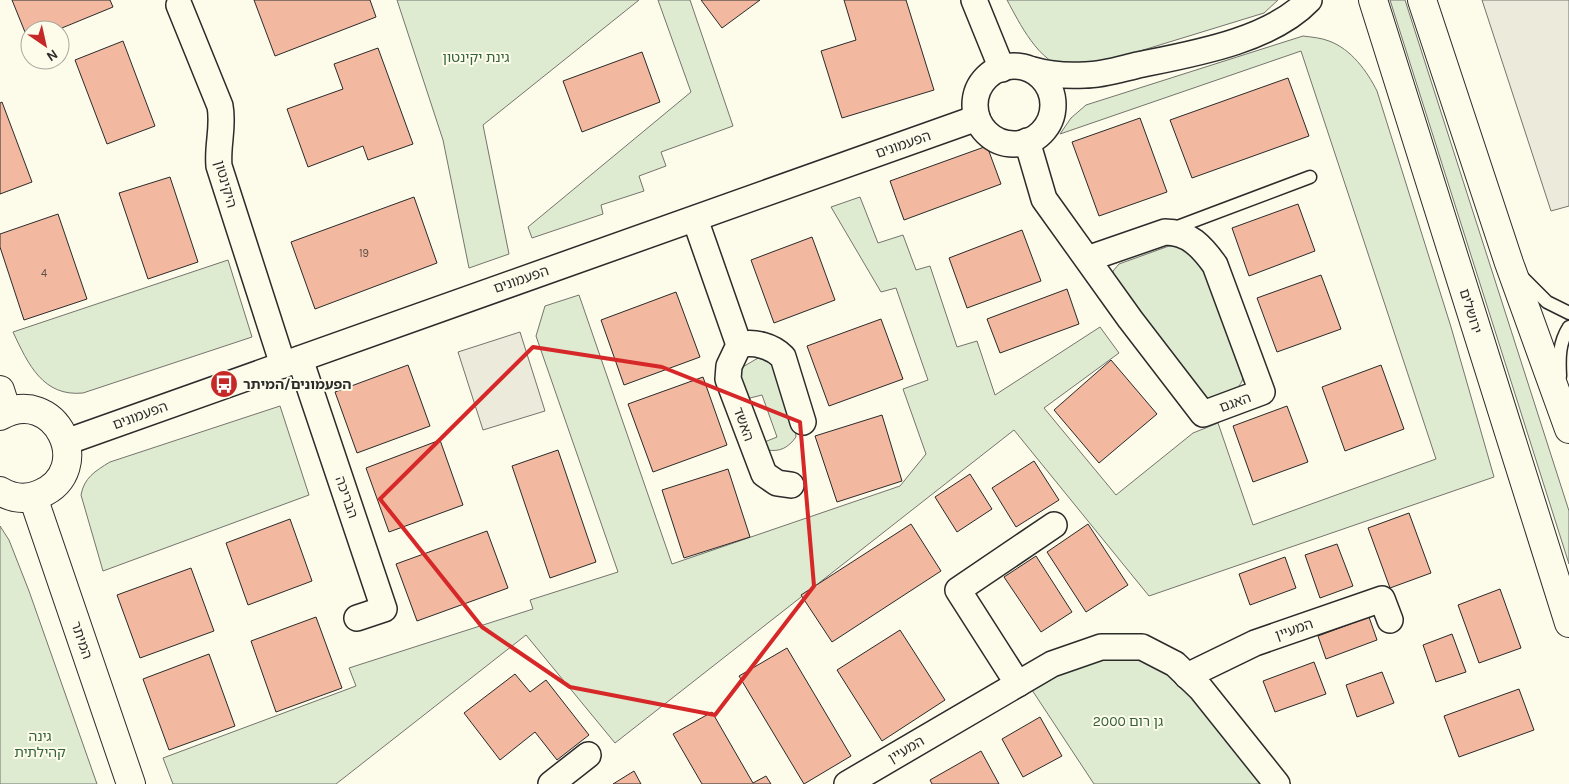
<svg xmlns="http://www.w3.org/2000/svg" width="1569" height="784" viewBox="0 0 1569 784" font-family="Karla,'Noto Sans Hebrew',sans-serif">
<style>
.green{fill:#deebd1;stroke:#74746e}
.parking{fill:#eceadb;stroke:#74746e}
.building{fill:#f2b8a0;stroke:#2b2b2b}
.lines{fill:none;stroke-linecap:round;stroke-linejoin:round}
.service-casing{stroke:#2b2b2b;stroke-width:15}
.minor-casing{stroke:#2b2b2b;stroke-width:28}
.tertiary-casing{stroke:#2b2b2b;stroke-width:30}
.secondary-casing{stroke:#2b2b2b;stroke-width:30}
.service{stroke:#fdfbea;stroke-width:12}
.minor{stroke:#fdfbea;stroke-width:25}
.tertiary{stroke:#fdfbea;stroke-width:28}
.secondary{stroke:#fdfbea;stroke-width:28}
.marked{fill:none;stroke:#d62828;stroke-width:4;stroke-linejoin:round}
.labels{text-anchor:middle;stroke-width:4;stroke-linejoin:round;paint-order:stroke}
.number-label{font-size:11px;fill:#5d4e48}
.park-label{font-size:14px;fill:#34623c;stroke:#fdfbea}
.street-label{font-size:14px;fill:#2b2b2b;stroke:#fdfbea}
.poi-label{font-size:14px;font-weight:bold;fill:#2b2b2b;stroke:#fdfbea;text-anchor:start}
</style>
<rect width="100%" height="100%" fill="#fdfbea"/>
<g class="green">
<polygon points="397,0 639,0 483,125 509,254 469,268 443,140"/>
<polygon points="658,0 690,0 733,126 661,152 666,166 639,176 644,191 601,205 603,214 532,238 528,227 691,92"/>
<path d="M1007,0h271l-14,13 -173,53c-7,1 -16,2 -23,2 -29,-4 -49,-46 -61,-68z"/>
<polygon points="1390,0 1405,0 1569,511 1569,564"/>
<path d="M1303,36c8,1 19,2 26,5 22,8 38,30 48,50l74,236 43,150 -345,119 -135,-166 -399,313 -89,-108 -190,149h-163l-10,-26 193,-72 -7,-18 184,-59 -3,-9 88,-28 -82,-236 9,-30 34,-11 93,269 228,-78 26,-32 -23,-65 25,-9 -32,-92 -15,4 -50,-85 29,-10 18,46 25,-8 13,35 14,-4 27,81 20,-6 18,54 105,-68 19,26 -75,55 72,87 77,-62 25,-10 35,102 183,-66 -135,-408 -241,83 11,-16 15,-13z"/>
<path d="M1169,246h14l19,15 42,114c-4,18 -19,20 -35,26l-8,-4 -88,-119v-7l6,-7z"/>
<path d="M228,260l24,77 -169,56c-40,4 -55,-29 -70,-61z"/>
<path d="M758,358l12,4 6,7 19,58 1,10c-8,11 -16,15 -29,13l-5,-7 15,-6 -15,-42 -16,4 -7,-20 2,-11z"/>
<path d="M280,406l29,89 -206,76 -22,-76c3,-17 14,-24 29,-33z"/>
<polygon points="0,526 9,540 29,591 97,784 0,784"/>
<polygon points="1144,657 1171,673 1196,696 1263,784 1094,784 1032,690 1058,675 1099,658"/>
</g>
<g class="parking">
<polygon points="1482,0 1569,0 1569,206 1551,211"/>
<polygon points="520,332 545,411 483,430 458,352"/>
</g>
<g class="building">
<polygon points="12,0 110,0 113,7 57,30 30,30 29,42"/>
<polygon points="254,0 370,0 376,17 275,56"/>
<polygon points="701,0 760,0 722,28"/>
<polygon points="844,0 906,0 934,90 842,118 821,51 856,40"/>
<polygon points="123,41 155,126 107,144 75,60"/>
<polygon points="378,48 413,144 368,160 363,146 308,167 287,109 343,89 334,64"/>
<polygon points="642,52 660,102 582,132 563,81"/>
<polygon points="1288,78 1309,136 1192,178 1170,120"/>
<polygon points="2,102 32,182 0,194 0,103"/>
<polygon points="1140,118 1167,192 1099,216 1072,142"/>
<polygon points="987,146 1001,184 904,220 890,181"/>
<polygon points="170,177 198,262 148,279 119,193"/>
<polygon points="414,197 437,263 315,309 291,242"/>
<polygon points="1298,204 1315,251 1249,276 1232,228"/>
<polygon points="58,214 87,299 24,320 0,247 0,234"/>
<polygon points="1022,230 1041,281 967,308 949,258"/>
<polygon points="812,237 835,300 774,323 751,260"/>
<polygon points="1321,275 1341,329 1277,352 1257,298"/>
<polygon points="1067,289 1079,324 1000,353 987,319"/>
<polygon points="676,292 700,357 624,385 601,320"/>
<polygon points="881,319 903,379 829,406 807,346"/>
<polygon points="1111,360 1157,414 1099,463 1054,410"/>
<polygon points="408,365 430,426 357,453 335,392"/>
<polygon points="1381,365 1404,429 1345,451 1322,387"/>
<polygon points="703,377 727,445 653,472 628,404"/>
<polygon points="1287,406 1308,462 1253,482 1233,426"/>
<polygon points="882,415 902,481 837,502 815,436"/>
<polygon points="440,440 463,505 389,532 366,468"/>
<polygon points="558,450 596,562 550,578 512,466"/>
<polygon points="1034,461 1059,500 1016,527 992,488"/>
<polygon points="728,469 750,537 684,558 662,490"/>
<polygon points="970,474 992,509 957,532 935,497"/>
<polygon points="1409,513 1431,573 1390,588 1368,528"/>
<polygon points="290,519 312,581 248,605 226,543"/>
<polygon points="911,524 941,571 832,642 801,595"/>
<polygon points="1088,524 1128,585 1086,612 1047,552"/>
<polygon points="487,531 508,588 417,621 396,564"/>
<polygon points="1337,544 1353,586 1320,598 1305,555"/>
<polygon points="1036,556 1072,612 1041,632 1004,577"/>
<polygon points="1285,557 1296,588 1250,605 1239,574"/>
<polygon points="191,568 214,631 140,658 117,595"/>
<polygon points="1500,589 1521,648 1479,663 1458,605"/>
<polygon points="316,617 342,688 276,712 251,641"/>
<polygon points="1369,617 1377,640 1326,659 1318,636"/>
<polygon points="900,630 945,700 882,741 837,670"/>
<polygon points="1452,634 1466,672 1436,682 1423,645"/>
<polygon points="787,648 851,756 804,784 739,676"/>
<polygon points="209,654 235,726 169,750 143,679"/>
<polygon points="1314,662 1326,694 1275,712 1263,681"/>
<polygon points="1382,672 1394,703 1357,717 1346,685"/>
<polygon points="515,674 530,692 546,680 589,735 557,760 535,732 500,760 464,713"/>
<polygon points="1519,689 1534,730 1459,757 1444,716"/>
<polygon points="712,712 753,783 766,776 771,784 702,784 673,734"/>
<polygon points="1040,717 1062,756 1023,777 1002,739"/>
<polygon points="981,751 999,784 932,784 930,780"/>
<polygon points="634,771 641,784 613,784"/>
</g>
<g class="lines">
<g class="service-casing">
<g id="service">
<polyline points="1172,229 1310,177"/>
<polyline points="1522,277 1547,302 1569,313"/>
<path d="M1560,376c-1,-19 -1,-33 9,-49"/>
</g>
</g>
<g class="minor-casing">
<g id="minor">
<polyline points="974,0 1002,69"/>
<path d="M179,5l41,101c4,21 -3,39 -1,60l64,199"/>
<circle cx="1014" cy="105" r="39"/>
<path d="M1033,70c17,5 34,6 52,5 18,0 36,-6 53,-10 54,-11 132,-24 171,-65"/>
<path d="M1027,141l17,58 86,120 73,95 59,-22 -47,-127c-13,-18 -26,-33 -50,-33l-78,27"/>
<polyline points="695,219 739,345 729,366 728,379 764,474 777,483 791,485"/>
<path d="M739,345c15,-4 33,1 44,12l20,65"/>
<polyline points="300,359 384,609 357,618"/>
<polyline points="66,442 977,118"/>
<polyline points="1187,676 1255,643 1382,599 1390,620"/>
<polyline points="1018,684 958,590 1054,525"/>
<polyline points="551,784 588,755"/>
<polyline points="847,784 1052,664 1101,647 1142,647 1175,664 1201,689 1277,784"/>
</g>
</g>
<g class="tertiary-casing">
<g id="tertiary">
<polyline points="0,390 7,412"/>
<path d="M0,416c55,-32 97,54 40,78 -14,6 -27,5 -40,-3"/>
<polyline points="33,497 131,784"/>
</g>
</g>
<g class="secondary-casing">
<g id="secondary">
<polyline points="1373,0 1569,623"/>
<polyline points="1422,0 1509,263 1569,429"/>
</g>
</g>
<use href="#service" class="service"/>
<use href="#minor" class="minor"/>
<use href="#tertiary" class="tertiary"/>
<use href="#secondary" class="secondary"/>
</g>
<path class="marked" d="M533,347l129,20 138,55 14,164 -99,129 -145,-28 -88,-60 -102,-128z"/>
<defs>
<g id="bus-disc" transform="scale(1.4375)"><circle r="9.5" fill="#c62828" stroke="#fdfbea"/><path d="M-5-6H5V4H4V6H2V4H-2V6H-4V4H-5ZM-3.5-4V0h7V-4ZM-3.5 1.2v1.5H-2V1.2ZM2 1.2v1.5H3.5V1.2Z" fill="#fff"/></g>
</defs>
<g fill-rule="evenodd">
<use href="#bus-disc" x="224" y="384"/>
</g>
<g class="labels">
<g class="number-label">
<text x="364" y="257">19</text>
<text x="44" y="277">4</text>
</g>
<g class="park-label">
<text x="476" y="62">גינת יקינטון</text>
<text x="1128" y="726">גן רום 2000</text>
<text x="40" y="741">גינה<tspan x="40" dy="16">קהילתית</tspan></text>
</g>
<g class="street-label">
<text transform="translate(903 144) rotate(-19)" y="5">הפעמונים</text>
<text transform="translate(226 184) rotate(74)" y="5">היקינטון</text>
<text transform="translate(521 279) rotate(-19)" y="5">הפעמונים</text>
<text transform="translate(1471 311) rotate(73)" y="5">ירושלים</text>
<text transform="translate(1235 402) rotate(-20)" y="5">האגם</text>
<text transform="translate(140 415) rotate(-20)" y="5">הפעמונים</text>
<text transform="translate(744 424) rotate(70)" y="5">האשד</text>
<text transform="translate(347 497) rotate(71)" y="5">הבריכה</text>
<text transform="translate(1294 629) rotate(-19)" y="5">המעיין</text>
<text transform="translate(82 640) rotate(71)" y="5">המיתר</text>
<text transform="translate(906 749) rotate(-30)" y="5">המעיין</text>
</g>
<g class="poi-label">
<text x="243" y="389">הפעמונים/המיתר</text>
</g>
</g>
<g transform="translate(45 45) rotate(146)"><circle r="24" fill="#fdfbea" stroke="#a9a89e"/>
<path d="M0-4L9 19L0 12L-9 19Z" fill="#c62828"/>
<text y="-8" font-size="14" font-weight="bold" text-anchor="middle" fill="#2b2b2b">N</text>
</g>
</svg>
